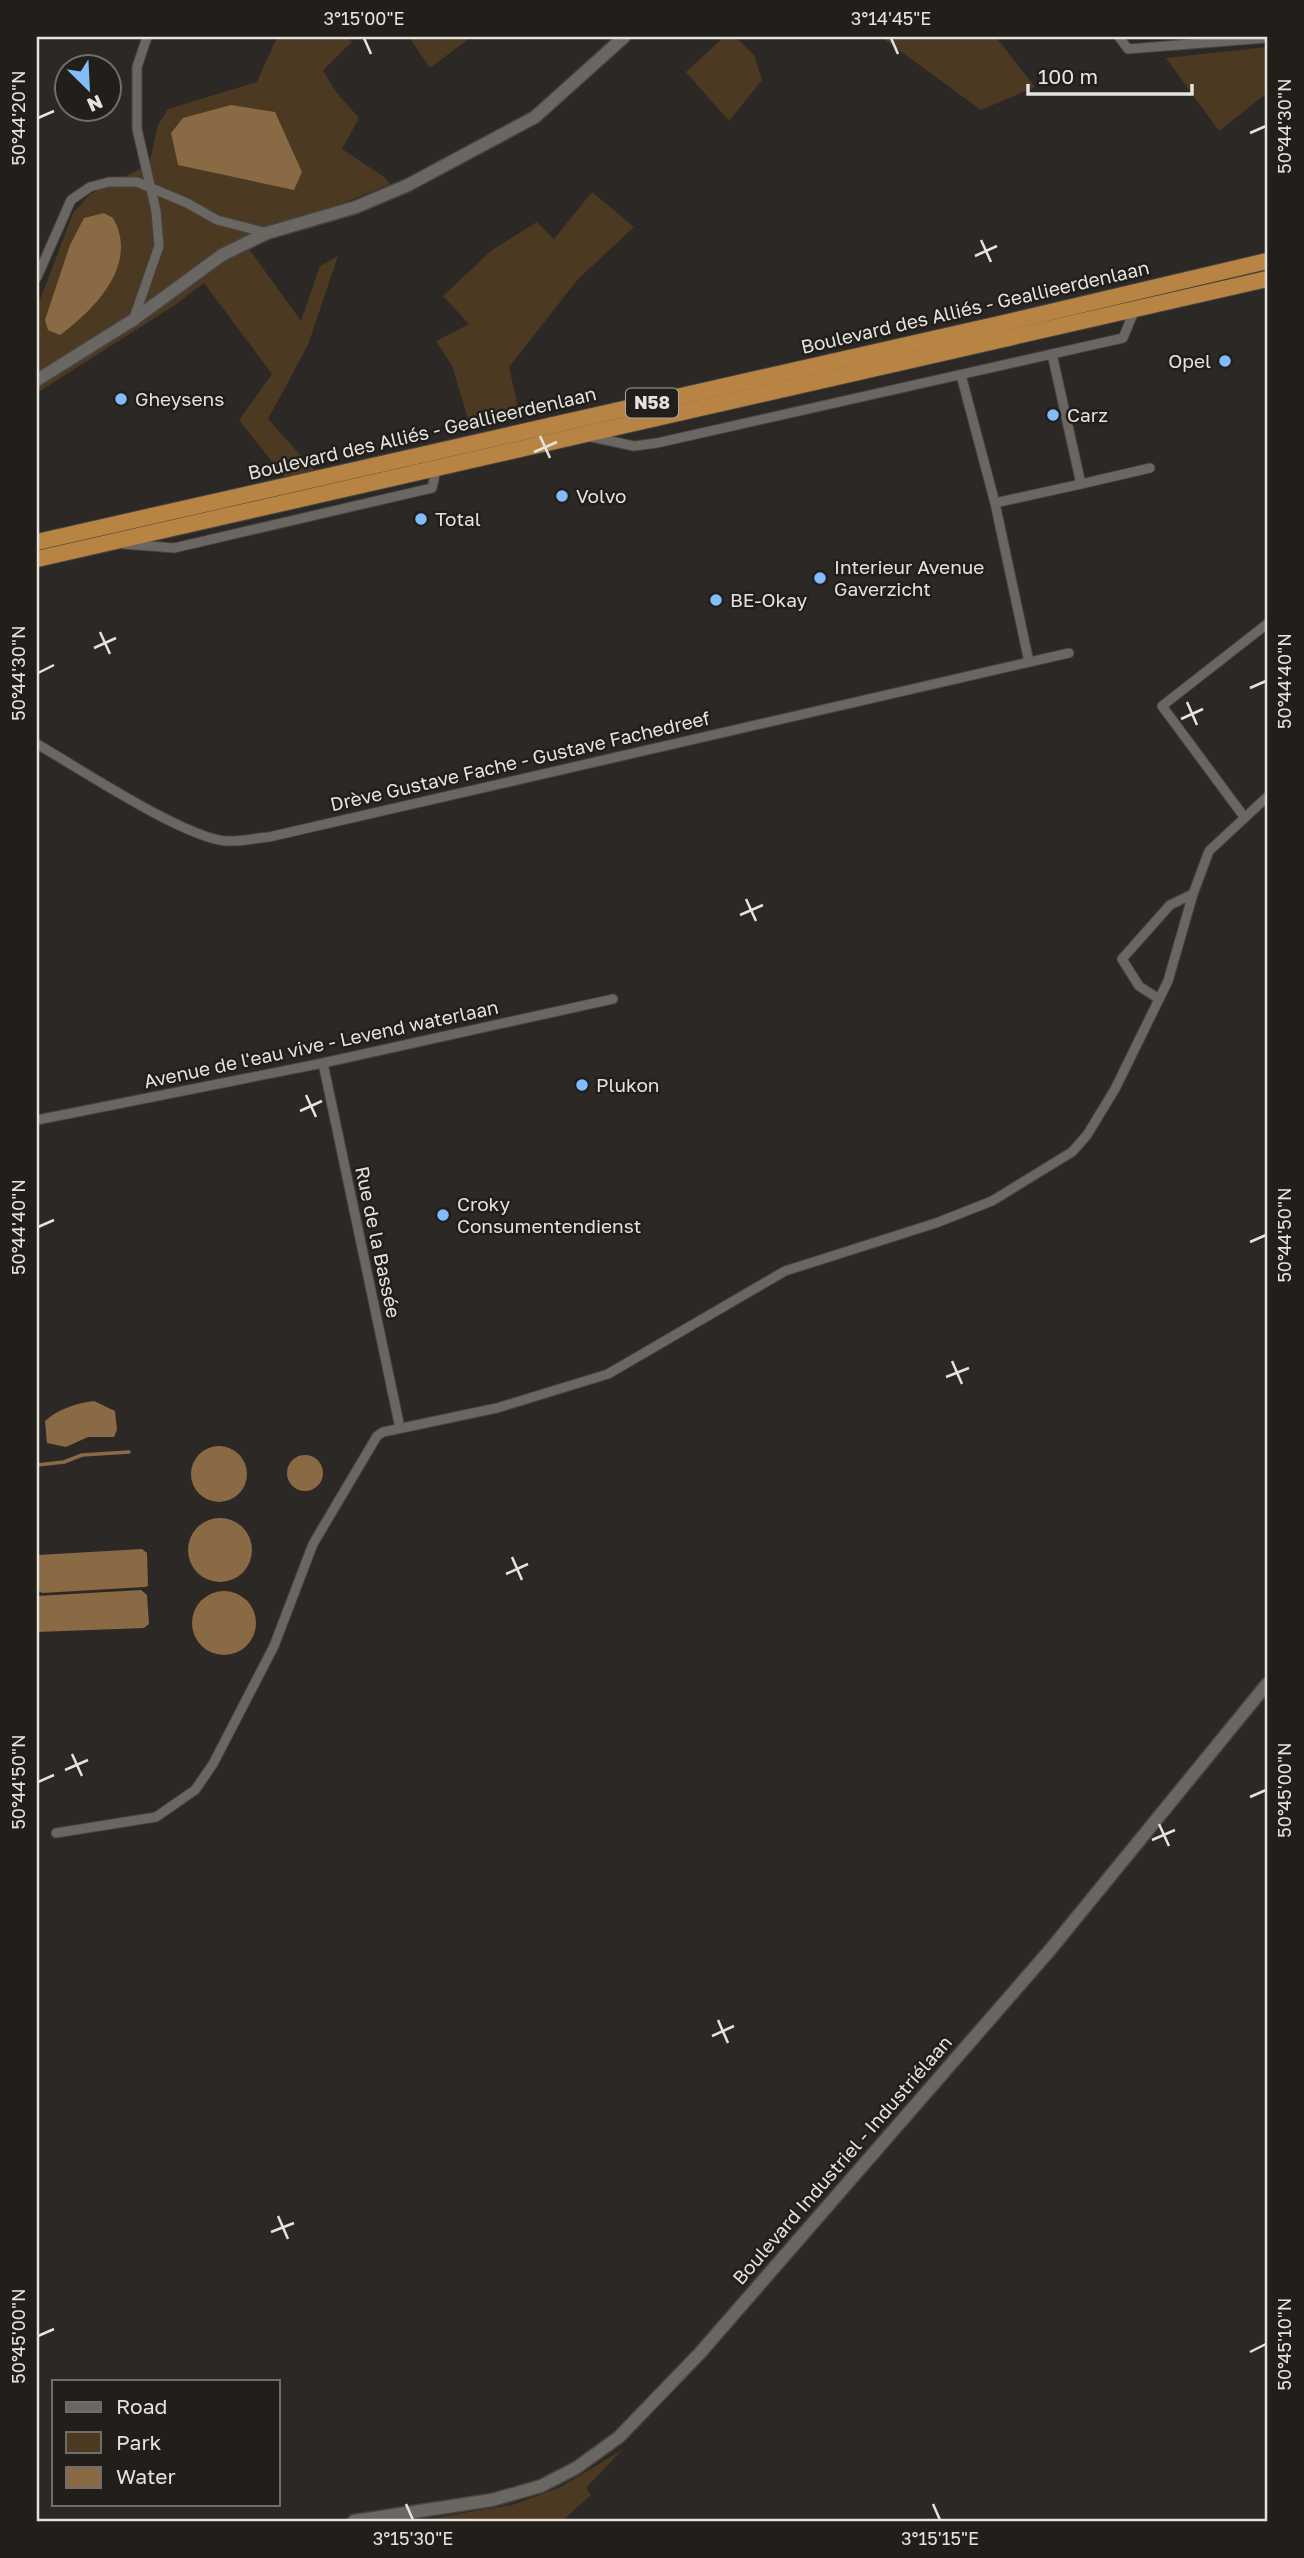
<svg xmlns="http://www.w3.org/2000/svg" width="1304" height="2558" viewBox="0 0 1304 2558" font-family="'Golos Text',sans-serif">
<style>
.green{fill:#4c3922}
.water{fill:#896a44}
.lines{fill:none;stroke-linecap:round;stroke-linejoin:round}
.stream{stroke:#896a44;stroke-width:3.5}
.street-casing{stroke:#464340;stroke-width:11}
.secondary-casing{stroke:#464340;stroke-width:15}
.highway-casing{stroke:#464340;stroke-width:18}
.street{stroke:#6a6662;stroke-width:9}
.secondary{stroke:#6a6662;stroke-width:12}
.highway{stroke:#b78443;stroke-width:16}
.ticks{fill:none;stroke:#e5e3e0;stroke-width:2.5}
.poi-dot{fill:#82bcfa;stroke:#221f1b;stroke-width:2.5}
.labels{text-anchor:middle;stroke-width:5;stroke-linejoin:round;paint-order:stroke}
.shield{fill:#221f1b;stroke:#aaa8a5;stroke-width:2}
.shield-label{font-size:18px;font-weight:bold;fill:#e5e3e0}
.street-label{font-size:19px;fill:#e5e3e0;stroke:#221f1b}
.poi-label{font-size:19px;fill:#e5e3e0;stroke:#221f1b;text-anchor:start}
.neatline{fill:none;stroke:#e5e3e0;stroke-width:2.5}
.ticks-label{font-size:18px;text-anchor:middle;fill:#e5e3e0}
</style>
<rect width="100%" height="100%" fill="#2c2825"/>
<g class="green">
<polygon points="277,37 347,37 352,42 323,70 336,92 359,118 342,149 384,177 390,184 331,208 265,226 242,239 301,321 320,266 338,256 308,345 268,419 314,470 284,477 239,420 272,374 204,283 175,305 37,393 37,308 73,213 89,195 149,164 158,125 168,109 257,82"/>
<polygon points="409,37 471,37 430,68"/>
<polygon points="724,37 735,37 754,55 762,80 729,121 686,72"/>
<polygon points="881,37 996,37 1035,87 981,110"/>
<polygon points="1267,47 1267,93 1219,131 1166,58"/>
<polygon points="592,192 634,227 578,279 509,367 519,412 469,422 452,366 436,341 469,324 443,296 492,250 537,222 554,239"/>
<polygon points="622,2450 586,2488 591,2495 562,2521 416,2521 512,2505 559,2488"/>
</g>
<g class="water">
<polygon points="231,105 275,112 302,172 294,190 178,165 171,133 183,118"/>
<path d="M104,213l9,5c26,46 -17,90 -53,117l-12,-5 -3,-10 25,-75 14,-27z"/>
<path d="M94,1401l21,10 2,19 -3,7h-26l-22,10 -19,-4 -2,-22c13,-12 32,-18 49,-20z"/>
<circle cx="219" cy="1474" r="28"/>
<circle cx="305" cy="1473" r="18"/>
<circle cx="220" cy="1550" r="32"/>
<polygon points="142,1549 147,1553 148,1586 145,1587 42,1593 37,1590 38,1555"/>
<polygon points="141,1590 147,1595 149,1624 144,1628 37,1632 37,1596"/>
<circle cx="224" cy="1623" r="32"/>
</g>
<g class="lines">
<polyline class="stream" points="37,1465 64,1462 82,1455 129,1452"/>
<g class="street-casing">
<g id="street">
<polyline points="1119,37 1128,49 1267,38"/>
<polyline points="37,277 71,200 90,187 109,182 137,182 187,203 217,220 267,233"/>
<polyline points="134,318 159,246 156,211 137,129 137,67 147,37"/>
<polyline points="961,375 995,503 1029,662"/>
<polyline points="587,436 634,446 657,443 1123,338 1135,309"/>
<polyline points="1081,484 1150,468"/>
<polyline points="995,503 1081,484 1052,354"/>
<polyline points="123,544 174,548 432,488 437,466"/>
<path d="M37,744c40,23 147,94 189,97 14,1 29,-3 43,-4l800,-184"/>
<polyline points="1245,818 1162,706 1267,624"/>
<polyline points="1159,999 1139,986 1122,959 1170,905 1193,894"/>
<polyline points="323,1063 400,1428"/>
<polyline points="37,1120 323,1063 613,999"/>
<polyline points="56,1833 156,1817 195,1790 213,1764 274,1646 313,1544 377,1436 383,1432 497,1408 608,1374 785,1271 936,1223 992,1201 1072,1152 1087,1135 1115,1089 1168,981 1193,894 1209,851 1267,797"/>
</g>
</g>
<g class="secondary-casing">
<g id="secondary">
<polyline points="37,380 133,320 222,255 267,233 356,207 408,185 535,117 624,37"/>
<polyline points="354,2521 492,2500 541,2486 576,2468 619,2437 700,2353 1050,1950 1267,1684"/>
</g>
</g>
<g class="highway-casing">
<g id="highway">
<polyline points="37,542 1008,322 1267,261"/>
<polyline points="37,559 1267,279"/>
</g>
</g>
<use href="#street" class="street"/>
<use href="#secondary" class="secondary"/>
<use href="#highway" class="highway"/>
</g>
<path class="ticks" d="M364,38l7,16M891,38l7,16M38,118l16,-7M1250,133l16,-7M981,240l10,22M975,256l22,-10M540,436l10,22M534,452l23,-10M100,632l10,22M94,648l22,-10M38,673l16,-8M1250,688l16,-7M1187,702l10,23M1181,719l22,-10M746,899l10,22M740,915l23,-10M306,1095l10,22M300,1111l22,-10M38,1227l16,-7M1250,1242l16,-7M952,1361l10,23M946,1377l23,-9M512,1557l10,23M506,1574l22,-10M72,1754l10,22M65,1770l23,-10M38,1782l16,-7M1250,1797l16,-7M1159,1824l10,22M1152,1840l23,-10M718,2020l10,23M712,2036l22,-10M278,2216l10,23M271,2232l23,-9M38,2336l16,-7M1250,2352l16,-8M406,2504l7,16M933,2504l7,16"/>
<g class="poi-dot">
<circle cx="1225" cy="361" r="7"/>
<circle cx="121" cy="399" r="7"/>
<circle cx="1053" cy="415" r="7"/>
<circle cx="562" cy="496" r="7"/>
<circle cx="421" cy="519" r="7"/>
<circle cx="820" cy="578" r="7"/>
<circle cx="716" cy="600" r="7"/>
<circle cx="582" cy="1085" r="7"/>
<circle cx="443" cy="1215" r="7"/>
</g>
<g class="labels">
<rect class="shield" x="626" y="388.5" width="52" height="29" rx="5"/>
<g class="shield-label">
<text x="652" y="409">N58</text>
</g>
<g class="street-label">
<text transform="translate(975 307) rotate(-13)" y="7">Boulevard des Alliés - Geallieerdenlaan</text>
<text transform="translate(422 433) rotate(-13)" y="7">Boulevard des Alliés - Geallieerdenlaan</text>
<text transform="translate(520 761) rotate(-13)" y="7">Drève Gustave Fache - Gustave Fachedreef</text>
<text transform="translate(321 1044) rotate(-12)" y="7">Avenue de l'eau vive - Levend waterlaan</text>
<text transform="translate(378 1242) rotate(78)" y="7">Rue de la Bassée</text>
<text transform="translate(842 2160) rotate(-49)" y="7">Boulevard Industriel - Industriélaan</text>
</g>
<g class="poi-label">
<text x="1211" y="368" text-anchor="end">Opel</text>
<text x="135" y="406">Gheysens</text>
<text x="1067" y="422">Carz</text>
<text x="576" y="503">Volvo</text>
<text x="435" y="526">Total</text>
<text x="834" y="574">Interieur Avenue<tspan x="834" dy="22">Gaverzicht</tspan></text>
<text x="730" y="607">BE-Okay</text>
<text x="596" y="1092">Plukon</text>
<text x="457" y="1211">Croky<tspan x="457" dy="22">Consumentendienst</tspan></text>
</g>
</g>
<rect width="1304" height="2558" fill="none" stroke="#221f1b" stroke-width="77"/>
<rect x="52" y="2380" width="228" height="126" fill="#221f1b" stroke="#706d6a" stroke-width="2"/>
<rect x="66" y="2402" width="35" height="10" fill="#6a6662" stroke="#706d6a" stroke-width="2"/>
<text x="116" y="2414" font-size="21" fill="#e5e3e0">Road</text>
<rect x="66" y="2432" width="35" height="21" fill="#4c3922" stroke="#706d6a" stroke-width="2"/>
<text x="116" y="2450" font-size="21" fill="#e5e3e0">Park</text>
<rect x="66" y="2467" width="35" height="21" fill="#896a44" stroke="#706d6a" stroke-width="2"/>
<text x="116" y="2484" font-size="21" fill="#e5e3e0">Water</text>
<g transform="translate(88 88) rotate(156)"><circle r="33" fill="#221f1b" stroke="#706d6a" stroke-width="2"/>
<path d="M0-5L12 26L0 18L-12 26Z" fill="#82bcfa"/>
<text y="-10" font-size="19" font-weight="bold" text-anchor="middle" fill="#e5e3e0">N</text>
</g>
<path d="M1028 84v10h164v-10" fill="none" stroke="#e5e3e0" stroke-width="3.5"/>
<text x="1038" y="84" font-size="21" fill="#e5e3e0" stroke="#221f1b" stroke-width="5" paint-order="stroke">100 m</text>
<rect x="38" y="38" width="1228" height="2482" class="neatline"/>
<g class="ticks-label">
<text x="364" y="25">3°15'00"E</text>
<text x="891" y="25">3°14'45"E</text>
<text transform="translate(19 118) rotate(-90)" y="6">50°44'20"N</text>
<text transform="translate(1285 126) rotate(-90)" y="6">50°44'30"N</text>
<text transform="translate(19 673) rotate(-90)" y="6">50°44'30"N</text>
<text transform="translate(1285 681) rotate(-90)" y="6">50°44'40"N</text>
<text transform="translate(19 1227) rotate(-90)" y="6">50°44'40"N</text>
<text transform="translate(1285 1235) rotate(-90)" y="6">50°44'50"N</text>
<text transform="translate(19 1782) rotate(-90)" y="6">50°44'50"N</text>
<text transform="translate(1285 1790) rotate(-90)" y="6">50°45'00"N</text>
<text transform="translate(19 2336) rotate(-90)" y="6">50°45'00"N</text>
<text transform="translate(1285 2344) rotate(-90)" y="6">50°45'10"N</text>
<text x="413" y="2545">3°15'30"E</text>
<text x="940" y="2545">3°15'15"E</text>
</g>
</svg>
